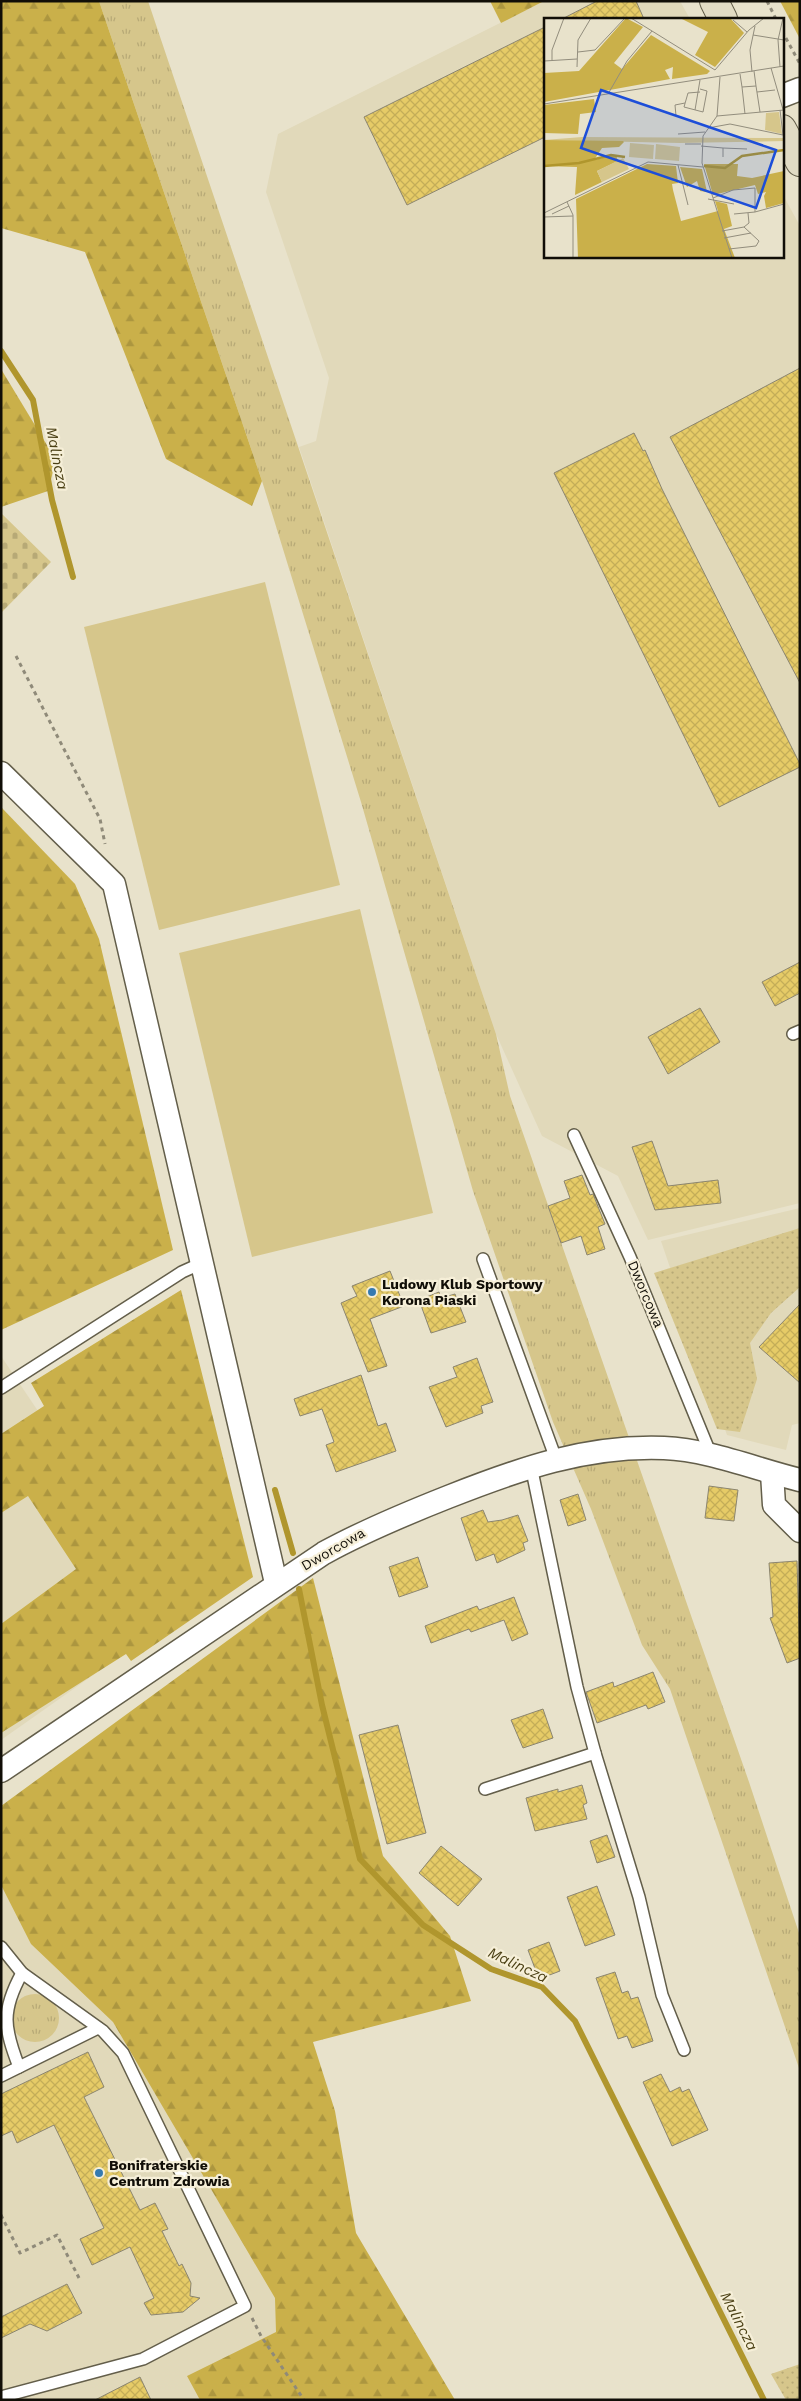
<svg xmlns="http://www.w3.org/2000/svg" width="801" height="2401" viewBox="0 0 801 2401" font-family="'Work Sans',sans-serif">
<style>
.built{fill:#e1d9ba}
.grass{fill:url(#grass-tufts)}
.forest{fill:url(#forest-firs)}
.cemetery{fill:url(#cemetery-stones)}
.park{fill:url(#park-dots)}
.pitch{fill:#d6c68b}
.lines{fill:none;stroke-linecap:round;stroke-linejoin:round}
.stream{stroke:#b0962d;stroke-width:6}
.building{fill:url(#building-cross-hatch);stroke:#8b8570}
.lane-casing{stroke:#635e4a;stroke-width:14}
.street-casing{stroke:#635e4a;stroke-width:25}
.secondary-casing{stroke:#635e4a;stroke-width:30}
.path{stroke:#8f8a79;stroke-width:3;stroke-dasharray:4 4;stroke-linecap:butt}
.lane{stroke:#fff;stroke-width:11}
.street{stroke:#fff;stroke-width:22}
.secondary{stroke:#e1dbc4;stroke-width:28}
.poi-dot{fill:#357ab0;stroke:#f6efd8;stroke-width:2}
.labels{text-anchor:middle;stroke-width:4.5;stroke-linejoin:round;paint-order:stroke}
.poi-label{font-size:14px;font-weight:bold;fill:#110e07;stroke:#f6efd8;text-anchor:start}
.street-label{font-size:14px;fill:#110e07;stroke:#f6efd8}
.water-label{font-size:15px;font-style:italic;fill:#4b4015;stroke:#f6efd8}
.inset-river{fill:none;stroke:#b0962d;stroke-width:2.5}
.inset-road{fill:none;stroke:#928d7d;stroke-width:1}
.view{fill:#1d4ed8;fill-opacity:0.15;stroke:#1d4ed8;stroke-width:2.5}
.inset-edge{fill:none;stroke:#110e07;stroke-width:2.5}
</style>
<defs>
<pattern id="grass-tufts" width="24" height="20" patternUnits="userSpaceOnUse" patternTransform="scale(1.25)"><rect width="24" height="20" fill="#d6c68b"/><path d="M3 7l-1-3M5 7V3M7 7l1-3M15 17l-1-3M17 17v-4M19 17l1-3" fill="none" stroke="#b7a976"/></pattern>
<pattern id="forest-firs" width="22" height="20" patternUnits="userSpaceOnUse" patternTransform="scale(1.25)"><rect width="22" height="20" fill="#cab04a"/><path d="M5 1l3.5 6h-7zM16 11l3.5 6h-7z" fill="#ac963f"/></pattern>
<pattern id="cemetery-stones" width="16" height="16" patternUnits="userSpaceOnUse" patternTransform="scale(1.25)"><rect width="16" height="16" fill="#d6c68b"/><path d="M2 7V4a2 2 0 0 1 4 0v3zM10 15v-3a2 2 0 0 1 4 0v3z" fill="#b7a976"/></pattern>
<pattern id="park-dots" width="8" height="8" patternUnits="userSpaceOnUse" patternTransform="scale(1.25)"><rect width="8" height="8" fill="#d6c68b"/><path d="M2 2h.1M6 6h.1" fill="none" stroke="#b7a976" stroke-width="1.8" stroke-linecap="round"/></pattern>
<pattern id="building-cross-hatch" width="8" height="8" patternUnits="userSpaceOnUse" patternTransform="scale(1.25)"><rect width="8" height="8" fill="#e6cb67"/><path d="M0 0l8 8M0 8l8-8" fill="none" stroke="#c4ad58"/></pattern>
</defs>
<rect width="100%" height="100%" fill="#e8e2cb"/>
<g class="built">
<polygon points="544,1 680,1 690,19 545,19 545,256 782,256 782,193 800,226 800,1203 648,1240 618,1176 542,1136 496,1034 299,447 316,441 329,378 266,192 278,134"/>
<polygon points="800,1208 800,1423 792,1425 786,1450 727,1435 661,1241"/>
<polygon points="1,1356 46,1423 1,1452"/>
<polygon points="1,1453 143,1640 1,1740"/>
<polygon points="1,1842 224,2000 317,2400 1,2400"/>
</g>
<g class="grass">
<polygon points="99,1 148,1 496,1034 510,1096 749,1782 800,1936 800,2071 670,1689 642,1645 591,1509 553,1422 473,1191 361,802 262,481"/>
<circle cx="35" cy="2018" r="24"/>
</g>
<g class="forest">
<polygon points="1,1 99,1 262,481 252,506 166,459 85,252 1,228"/>
<polygon points="490,1 544,1 501,23"/>
<polygon points="780,1 800,1 800,39"/>
<polygon points="1,369 56,460 48,491 1,507"/>
<polygon points="1,807 75,884 99,939 173,1250 1,1330"/>
<polygon points="181,1290 253,1577 131,1661 126,1654 1,1733 1,1624 76,1569 28,1496 1,1513 1,1434 44,1406 31,1383"/>
<polygon points="313,1578 383,1856 450,1936 471,2001 313,2042 335,2111 356,2233 455,2400 200,2400 187,2376 276,2332 275,2298 113,2022 31,1944 1,1885 1,1806"/>
</g>
<polygon class="cemetery" points="1,513 51,562 1,613"/>
<g class="park">
<polygon points="800,1228 800,1287 771,1313 750,1343 757,1379 740,1432 717,1429 654,1273"/>
<polygon points="800,2364 800,2400 786,2400 771,2374"/>
</g>
<g class="pitch">
<polygon points="265,582 340,885 159,930 84,627"/>
<polygon points="360,909 433,1213 252,1257 179,953"/>
</g>
<g class="lines">
<g class="stream">
<polyline points="1,351 33,400 52,500 73,577"/>
<polyline points="275,1490 293,1553"/>
<polyline points="299,1589 322,1705 360,1859 423,1925 491,1969 542,1987 575,2021 764,2400"/>
</g>
</g>
<g class="building">
<polygon points="597,1 636,1 644,19 562,19"/>
<polygon points="545,27 545,137 407,205 364,117"/>
<polygon points="800,368 800,683 670,437"/>
<polygon points="634,433 643,451 645,450 662,489 800,764 800,767 719,807 554,473"/>
<polygon points="800,962 800,993 775,1006 762,982"/>
<polygon points="700,1008 720,1042 668,1074 648,1037"/>
<polygon points="652,1141 668,1186 718,1180 721,1203 655,1210 632,1147"/>
<polygon points="582,1175 590,1195 593,1194 605,1224 598,1227 605,1249 587,1255 581,1236 561,1243 548,1206 570,1198 564,1181"/>
<polygon points="390,1271 404,1306 370,1319 387,1366 368,1372 341,1303 357,1296 352,1286"/>
<polygon points="439,1292 441,1298 455,1294 466,1322 431,1333 419,1300"/>
<polygon points="800,1304 800,1383 759,1347"/>
<polygon points="477,1358 493,1402 481,1406 483,1413 446,1427 429,1387 457,1377 453,1367"/>
<polygon points="361,1375 378,1426 386,1423 396,1451 336,1472 326,1445 334,1442 322,1409 300,1416 294,1399"/>
<polygon points="709,1486 738,1490 734,1521 705,1518"/>
<polygon points="578,1494 586,1520 568,1526 560,1500"/>
<polygon points="483,1510 488,1522 502,1520 518,1515 528,1541 523,1543 525,1550 497,1563 494,1554 476,1561 461,1518"/>
<polygon points="418,1557 428,1587 399,1597 389,1567"/>
<polygon points="797,1561 800,1658 787,1663 770,1618 773,1617 769,1563"/>
<polygon points="514,1597 528,1634 512,1641 504,1620 471,1632 469,1629 431,1643 425,1626 477,1606 479,1610"/>
<polygon points="653,1672 665,1702 648,1709 646,1705 597,1723 586,1692 613,1682 614,1687"/>
<polygon points="543,1709 553,1738 523,1748 511,1720"/>
<polygon points="398,1725 426,1833 387,1844 359,1735"/>
<polygon points="582,1785 587,1803 583,1805 587,1819 535,1831 526,1798 558,1789 558,1792"/>
<polygon points="607,1835 615,1857 597,1863 590,1841"/>
<polygon points="441,1846 482,1879 458,1906 419,1873"/>
<polygon points="597,1886 615,1935 585,1946 567,1897"/>
<polygon points="549,1942 560,1971 539,1979 528,1950"/>
<polygon points="615,1972 622,1993 628,1991 631,1999 638,1997 653,2041 632,2048 627,2036 618,2039 596,1978"/>
<polygon points="88,2052 104,2087 84,2097 140,2210 155,2203 168,2229 162,2231 179,2266 182,2264 191,2283 190,2296 200,2298 183,2312 151,2315 144,2303 154,2298 130,2247 92,2265 80,2239 104,2228 54,2125 17,2143 12,2131 1,2136 1,2094"/>
<polygon points="661,2074 670,2092 680,2087 682,2092 689,2089 708,2130 672,2146 643,2082"/>
<polygon points="67,2284 82,2313 47,2331 30,2324 1,2338 1,2317"/>
<polygon points="140,2377 151,2400 95,2400"/>
</g>
<g class="lines">
<g class="lane-casing">
<g id="lane">
<polyline points="793,1034 800,1031"/>
<polyline points="574,1135 630,1257 711,1455"/>
<polyline points="483,1259 556,1459"/>
<polyline points="1,1388 182,1272 202,1263"/>
<polyline points="595,1753 639,1897 662,1995 684,2050"/>
<polyline points="485,1789 595,1753 577,1687 531,1466"/>
<polyline points="1,1947 22,1973 103,2031 123,2053 245,2306 143,2359 1,2397"/>
<path d="M19,2067c-15,-39 -18,-56 3,-94"/>
<polyline points="1,2076 98,2028"/>
</g>
</g>
<g class="street-casing">
<g id="street">
<polyline points="782,96 800,89"/>
<polyline points="1,773 114,884 276,1583"/>
<polyline points="772,1473 774,1505 800,1531"/>
<path d="M1,1771l323,-218c40,-22 81,-39 124,-56 71,-28 138,-52 216,-49 46,2 91,21 136,32"/>
</g>
</g>
<g class="secondary-casing">
<g id="secondary">
<polyline points="714,1 723,19"/>
<polyline points="782,129 800,162"/>
</g>
</g>
<g class="path">
<polyline points="767,1 776,19"/>
<polyline points="782,31 800,64"/>
<polyline points="16,656 100,819 105,844"/>
<polyline points="1,2215 20,2253 57,2235 79,2278"/>
<polyline points="252,2318 261,2336 304,2400"/>
</g>
<use href="#lane" class="lane"/>
<use href="#street" class="street"/>
<use href="#secondary" class="secondary"/>
</g>
<g class="poi-dot">
<circle cx="372" cy="1292" r="5"/>
<circle cx="99" cy="2173" r="5"/>
</g>
<g class="labels">
<g class="poi-label">
<text x="382" y="1289">Ludowy Klub Sportowy<tspan x="382" dy="16">Korona Piaski</tspan></text>
<text x="109" y="2170">Bonifraterskie<tspan x="109" dy="16">Centrum Zdrowia</tspan></text>
</g>
<g class="street-label">
<text transform="translate(646 1294) rotate(67)" y="5">Dworcowa</text>
<text transform="translate(333 1549) rotate(-30)" y="5">Dworcowa</text>
</g>
<g class="water-label">
<text transform="translate(57 458) rotate(79)" y="5">Malincza</text>
<text transform="translate(518 1965) rotate(25)" y="5">Malincza</text>
<text transform="translate(739 2321) rotate(63)" y="5">Malincza</text>
</g>
</g>
<g transform="translate(544 18)">
<rect width="240" height="240" fill="#e8e2cb"/>
<path d="M38,119l202,1v3l-104,2 -136,-3z" fill="#d6c68b"/>
<path d="M82,0l17,9 -29,36 8,6 29,-34 59,36 -3,3 -35,5 1,-12 -8,3 5,9 -126,23v-29l35,-2zM136,0h50l14,15 -29,34 -20,-12 13,-23zM50,81l2,13 -16,2 -2,20 -34,-1v-28zM0,122l79,1 1,1 -5,5 -17,1 -8,12 22,-5 2,6 -21,10 5,11 -27,13 2,-28 -33,-1zM103,146l29,2 2,17 -6,1 1,6 8,31 37,-10 -3,-10 12,3 5,22 -8,3 11,29h-157l-2,-59zM160,146h34l-1,12 15,2 32,-7v32l-18,5 -2,-12 2,-4 -8,2 -3,-9 -42,10zM136,149l22,2 5,23 -7,-1 -3,-10 -10,6z" fill="#cab04a"/>
<path d="M79,140l6,11 -27,13 -5,-11z" fill="#d6c68b"/>
<path d="M235,94l3,22 -17,-4 1,-17z" fill="#d6c68b"/>
<path d="M86,125l24,2 -1,14 -24,-2zM112,126l24,3 -1,14 -24,-2z" fill="#d6c68b"/>
<path class="inset-river" d="M0,148l35,-3 32,-8 14,2M160,148l21,2 17,-12 42,-6"/>
<path class="inset-road" d="M87,0l84,52M189,2l14,12M209,17l31,5M34,34l17,-2 30,-32M8,42v-10l12,-32M0,43l33,-2M33,49l1,-27 13,-22M236,49l-2,-27 5,-22M227,50l13,45M171,52l34,-40 15,-12M208,54l-2,-22 5,-24M196,56l2,13 14,-1 -2,-15M212,68l4,26M198,69l3,27M156,74l-12,1 -4,14 19,5 4,-21 -7,-2M213,74l18,-2M64,76l19,-33 25,-30M0,86l240,-38M151,92l5,-30M132,98l-1,-11 10,-2M173,98l3,-39M164,110l22,-4 53,11 -3,-25M134,116l27,-2M141,126h16M157,128l22,2v9M179,130l24,1M134,147l10,40M169,180l20,-8 22,-2v24l-21,2M164,181l26,5M23,184l6,13v43M211,194l29,-8M0,195l104,-51 55,5M8,196l17,-8M0,199l29,-1M200,209l5,-4 -1,-10M178,213l22,-4 15,14 -3,5 -27,3M180,220l27,-5M188,240l-30,-95 1,-27 14,-20 67,-6"/>
<path class="view" d="M57,72l175,60 -20,58 -175,-60z"/>
<rect width="240" height="240" class="inset-edge"/>
</g>
<rect width="801" height="2401" fill="none" stroke="#110e07" stroke-width="5"/>
</svg>
